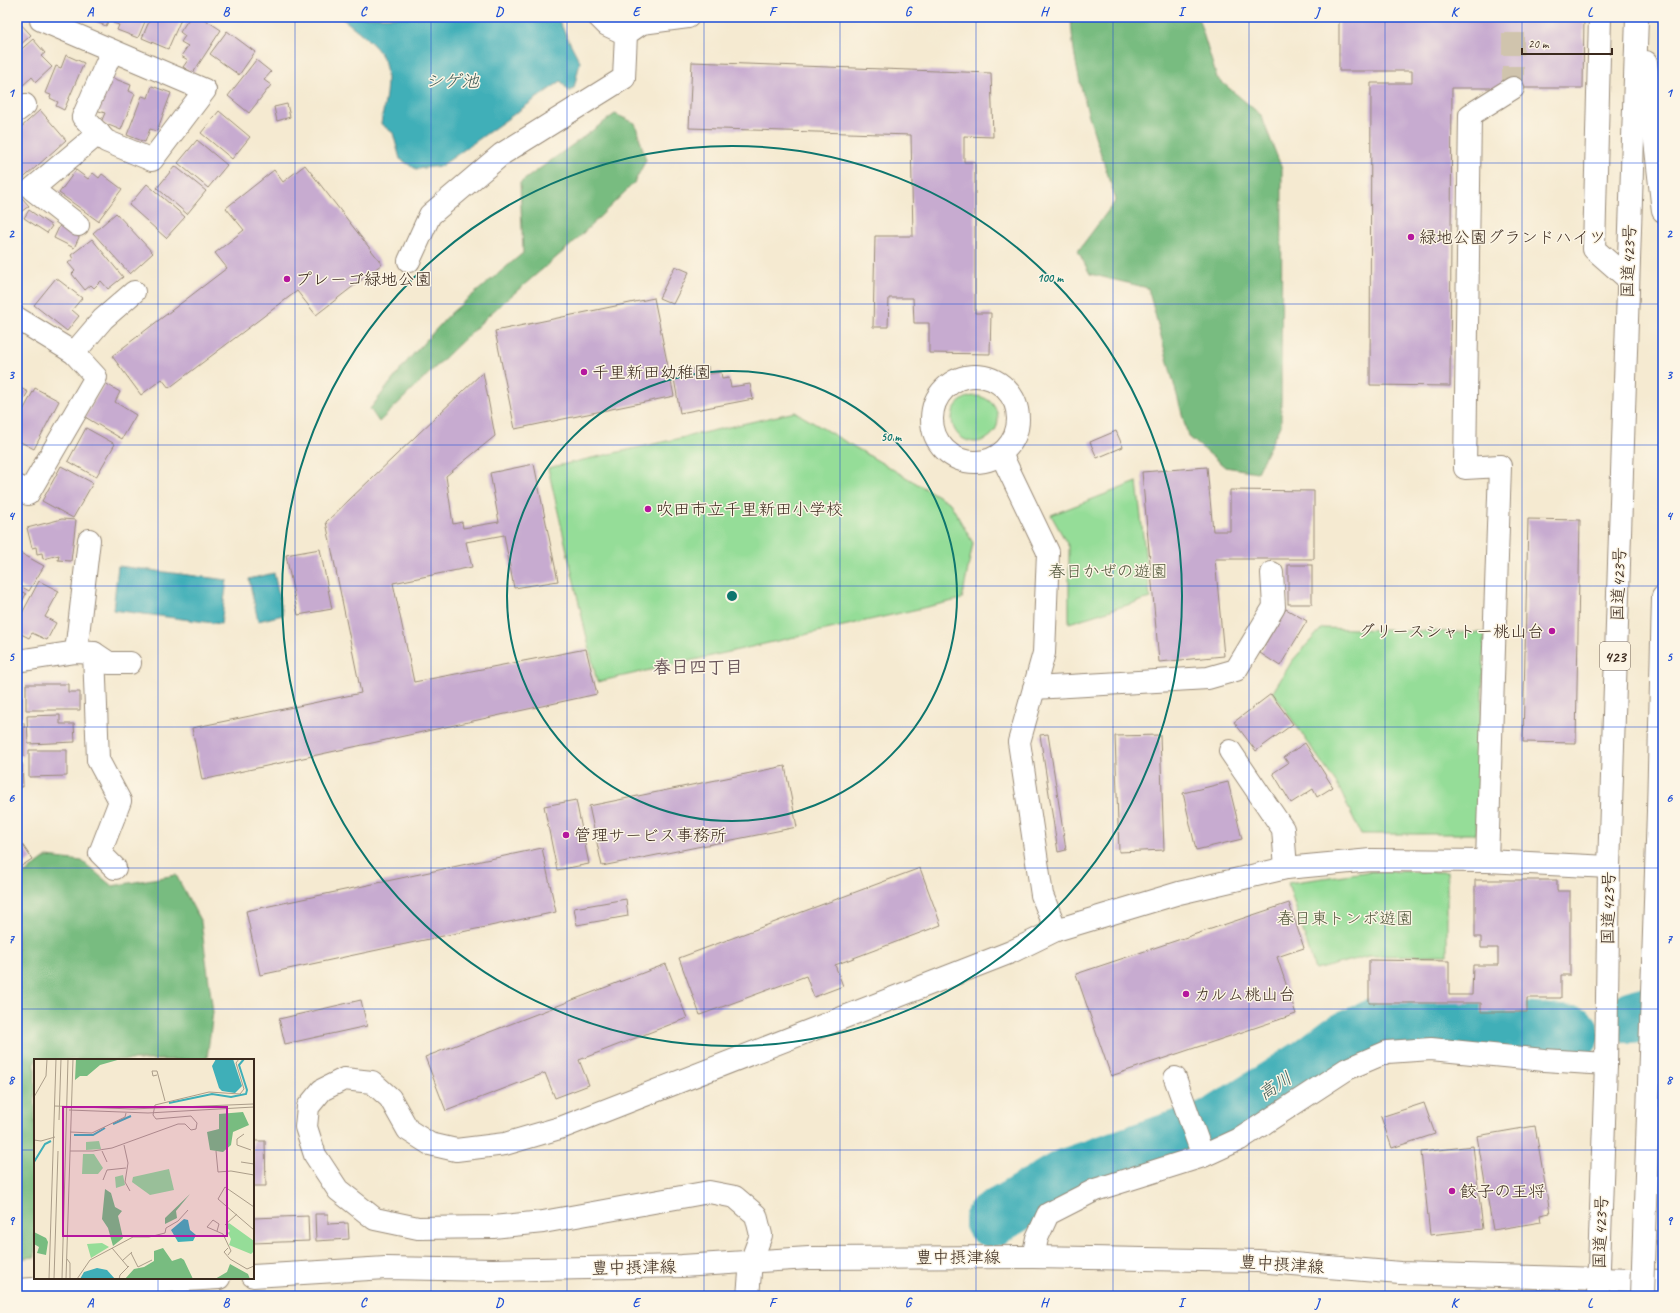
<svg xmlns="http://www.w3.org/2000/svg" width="1680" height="1313" viewBox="0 0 1680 1313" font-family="Caveat,'Klee One',sans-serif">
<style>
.green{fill:#95dd98;stroke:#68845b}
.forest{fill:#78bc80;stroke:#5a734f}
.water{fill:#3fafb8;stroke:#3d6c6b}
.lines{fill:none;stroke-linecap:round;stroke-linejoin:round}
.river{stroke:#3fafb8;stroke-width:54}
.building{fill:#c7abd0}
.minor-tunnel{stroke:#d0c4ad;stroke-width:22;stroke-dasharray:22 11;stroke-linecap:butt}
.minor-casing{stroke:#988a78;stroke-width:24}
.major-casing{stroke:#988a78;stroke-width:24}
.highway-casing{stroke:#988a78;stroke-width:24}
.minor{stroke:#fff;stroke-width:22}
.major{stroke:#fff;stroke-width:22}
.highway{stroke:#fff;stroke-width:22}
.highway-bridge-casing{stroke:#988a78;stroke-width:24;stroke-linecap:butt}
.highway-bridge{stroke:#fff;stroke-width:22}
.grid{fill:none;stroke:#1d4ed8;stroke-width:1;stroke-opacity:0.55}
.ring{fill:none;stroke:#0f766e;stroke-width:2}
.poi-dot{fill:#b5179e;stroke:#fcf5e5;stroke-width:1.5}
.labels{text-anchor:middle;stroke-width:3;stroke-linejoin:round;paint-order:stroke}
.shield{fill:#fcf5e5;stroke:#75675a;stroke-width:1}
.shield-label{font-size:16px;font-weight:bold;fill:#3b2a1e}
.poi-label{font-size:17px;fill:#3b2a1e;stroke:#fcf5e5;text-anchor:start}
.street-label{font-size:17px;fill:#3b2a1e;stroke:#fcf5e5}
.park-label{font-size:17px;fill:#52573c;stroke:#fcf5e5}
.water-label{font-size:18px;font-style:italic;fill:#3c5954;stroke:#fcf5e5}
.neighbourhood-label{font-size:18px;font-weight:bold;fill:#6c575c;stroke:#fcf5e5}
.inset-river{fill:none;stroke:#3fafb8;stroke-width:2}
.inset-road{fill:none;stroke:#ab9d89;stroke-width:1}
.view{fill:#b5179e;fill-opacity:0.15;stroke:#b5179e;stroke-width:2}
.inset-edge{fill:none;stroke:#3b2a1e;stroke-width:2}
.centre{fill:#0f766e;stroke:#fcf5e5;stroke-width:2}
.ring-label{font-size:12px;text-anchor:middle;font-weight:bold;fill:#0f766e;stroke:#fcf5e5;stroke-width:3;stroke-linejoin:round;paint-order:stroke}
.neatline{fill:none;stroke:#1d4ed8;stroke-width:1.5}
.grid-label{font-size:13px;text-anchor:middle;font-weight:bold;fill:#1d4ed8}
</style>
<rect width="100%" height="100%" fill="#fcf5e5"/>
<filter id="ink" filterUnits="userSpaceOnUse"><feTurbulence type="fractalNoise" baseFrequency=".025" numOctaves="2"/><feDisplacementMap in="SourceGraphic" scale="8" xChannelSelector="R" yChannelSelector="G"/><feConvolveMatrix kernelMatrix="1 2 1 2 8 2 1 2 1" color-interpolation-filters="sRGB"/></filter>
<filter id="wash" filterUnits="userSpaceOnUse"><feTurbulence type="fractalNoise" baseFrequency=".012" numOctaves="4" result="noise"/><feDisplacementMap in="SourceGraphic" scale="16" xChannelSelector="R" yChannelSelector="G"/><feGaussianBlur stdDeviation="0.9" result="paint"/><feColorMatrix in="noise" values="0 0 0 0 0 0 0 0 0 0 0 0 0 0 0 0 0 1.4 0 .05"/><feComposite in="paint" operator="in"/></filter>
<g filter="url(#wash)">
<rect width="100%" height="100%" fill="#f5ead1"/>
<g class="green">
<circle cx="975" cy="419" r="23"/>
<polygon points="795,412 950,503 973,543 962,599 597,682 548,468"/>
<polygon points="1137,482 1150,598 1069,623 1069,547 1051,515"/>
<polygon points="1322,628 1485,633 1476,834 1361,834 1338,786 1273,692 1292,661"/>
<polygon points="1372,871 1447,872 1447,955 1368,956 1315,970 1288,883"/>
</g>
<g class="forest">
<path d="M1071,17h127l19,61 44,37 21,54 -1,255 -24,48 -32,-5 -37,-31 -40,-148 -58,-14 -12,-23 38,-51c-19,-60 -43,-120 -45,-183z"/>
<polygon points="615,114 635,123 646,160 634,183 572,244 491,313 379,422 370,409 408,360 451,313 523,253 520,183"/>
<polygon points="47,857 82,861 112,886 176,875 201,922 213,1012 207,1058 199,1060 35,1060 35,1257 17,1259 17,879"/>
</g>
<g class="water">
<path d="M340,17h217l23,45 -6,26 -5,4 -8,-11 -120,85 -25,3 -16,-10 -7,-26 -12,-9c3,-20 9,-41 4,-61 -4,-16 -32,-36 -45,-46z"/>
<polygon points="118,566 227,580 221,624 113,610"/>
<polygon points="274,573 283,615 258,621 249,579"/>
</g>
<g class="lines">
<g class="river">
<polyline points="1633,1017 1663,1009"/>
<polyline points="991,1220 1067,1175 1216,1124 1310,1064 1340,1041 1374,1026 1429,1022 1573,1033"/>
</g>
</g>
<g id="blocks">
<g class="building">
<polygon points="83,17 110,17 106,26"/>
<polygon points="115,17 147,17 138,38 117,30 119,25 113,23"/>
<polygon points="151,17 182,17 168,49 142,38"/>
<polygon points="190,17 201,17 221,30 193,73 183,67 188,60 181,56 188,46 181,42 185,36 180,32"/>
<polygon points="1339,17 1584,17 1583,88 1452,88 1450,386 1370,385 1371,83 1412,83 1412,71 1339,71"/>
<polygon points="17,20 31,35 17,48"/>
<polygon points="227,31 255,52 239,75 210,54"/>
<polygon points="33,39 45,53 41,56 52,67 36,82 32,77 22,86 17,80 17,53"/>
<polygon points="66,55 84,63 64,110 56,106 58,102 50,98 51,95 45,93 56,66 61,68"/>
<polygon points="256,60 271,72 264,80 271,85 249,113 228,96"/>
<polygon points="692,62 991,73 993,137 964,136 964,162 975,162 975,313 991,313 990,354 929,353 929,323 914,323 913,298 889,298 888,327 873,327 875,236 913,236 911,135 689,128"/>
<polygon points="110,77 131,85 129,91 135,94 121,130 101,122 105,113 96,110"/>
<polygon points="152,86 171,93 157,131 150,129 145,142 127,135 142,96 148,98"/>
<polygon points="287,104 290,117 277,121 274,107"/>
<polygon points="40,110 66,140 17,184 17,131"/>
<polygon points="219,111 250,137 232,159 201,133"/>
<polygon points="197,140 227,165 208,188 178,163"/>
<polygon points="305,165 382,264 316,315 297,291 169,388 162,379 141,395 112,356 227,268 215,253 244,230 226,208 274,170 283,182"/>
<polygon points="175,166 206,191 187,214 157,188"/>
<polygon points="76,170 88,179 93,173 99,178 102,174 122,189 98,221 59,193"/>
<polygon points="147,184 185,217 166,238 129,205"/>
<polygon points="22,198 29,206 18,214 17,202"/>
<polygon points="29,210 52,226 47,233 24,218"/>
<polygon points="116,213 153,253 130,274 93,233"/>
<polygon points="60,225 80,235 74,248 54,238"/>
<polygon points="17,237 22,241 17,246"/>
<polygon points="92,239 123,277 108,289 101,281 94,288 91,285 85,290 72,274 75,271 68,263 73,259 71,255"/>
<polygon points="675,266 689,272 673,304 659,298"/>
<polygon points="56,278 82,298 72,310 79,316 67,331 34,305"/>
<polygon points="654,298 674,396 515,429 495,331"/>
<polygon points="708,366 709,374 721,372 722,379 729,378 731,387 750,384 753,399 680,413 673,373"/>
<polygon points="483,372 495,436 446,476 453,524 462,522 463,528 499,522 490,473 534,464 558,581 514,588 504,535 466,542 472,567 393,583 414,682 586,649 597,694 202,780 192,728 361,693 326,522"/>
<polygon points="105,383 120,392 115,402 136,415 122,439 85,417"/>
<polygon points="17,386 28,392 17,411"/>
<polygon points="35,388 59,401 34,449 17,440 17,422"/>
<polygon points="86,428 115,444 96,477 68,461"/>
<polygon points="1116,431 1123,447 1097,458 1090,442"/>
<polygon points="61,466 93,483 73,518 42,501"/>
<polygon points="1207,467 1213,531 1230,531 1230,490 1314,491 1314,559 1215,559 1224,656 1159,662 1142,472"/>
<polygon points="62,519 76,520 71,561 58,560 59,555 43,559 42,553 37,554 36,547 32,548 27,528"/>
<polygon points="1528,519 1580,520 1576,743 1523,742"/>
<polygon points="320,549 332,609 298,615 286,555"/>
<polygon points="17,551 44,566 29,591 17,584"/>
<rect x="1288" y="565" width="24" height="39"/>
<polygon points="39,581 59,591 45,617 56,623 47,640 32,633 29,638 17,632 17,623"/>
<polygon points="17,589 26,594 17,611"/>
<polygon points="1286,609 1307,621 1280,666 1260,653"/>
<polygon points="26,684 68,684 68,692 80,692 80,710 26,710"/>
<polygon points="1271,694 1293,724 1256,751 1234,722"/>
<rect x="17" y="698" width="5" height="20"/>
<polygon points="60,715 60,724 74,724 75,742 28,744 27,716"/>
<rect x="17" y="723" width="7" height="33"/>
<polygon points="1048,734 1066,850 1058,852 1040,735"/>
<polygon points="1160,735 1164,850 1119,852 1115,736"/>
<polygon points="1305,743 1333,787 1317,797 1313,789 1291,803 1273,773 1288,763 1284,757"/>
<polygon points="29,750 67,750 67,776 29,777"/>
<polygon points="17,763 22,763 23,787 17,787"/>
<polygon points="785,766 797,827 602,866 589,806"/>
<polygon points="1228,782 1242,839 1196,850 1183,793"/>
<polygon points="576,800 589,864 557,870 544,806"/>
<polygon points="17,807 21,808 17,818"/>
<polygon points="22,844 32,859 17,869 17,847"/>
<polygon points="542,848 556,912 260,975 246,911"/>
<polygon points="920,868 941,925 835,965 843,986 814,997 806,976 700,1015 679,958"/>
<polygon points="1475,880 1557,880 1557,891 1570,891 1570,975 1561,975 1561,998 1527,998 1527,1012 1481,1012 1481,1003 1369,1003 1369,960 1449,961 1449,995 1472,995 1473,965 1498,965 1498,948 1481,948 1481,937 1475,937"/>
<polygon points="626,899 628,916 577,925 574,908"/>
<polygon points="1289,903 1304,948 1277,957 1296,1014 1111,1076 1076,974"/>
<polygon points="666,964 687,1018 579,1060 589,1085 555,1098 545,1073 446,1111 425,1057"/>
<polygon points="361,1000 367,1026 285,1044 279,1019"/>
<polygon points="1424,1103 1435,1134 1392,1148 1381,1117"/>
<polygon points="1535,1126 1550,1213 1540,1215 1541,1222 1493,1230 1477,1136"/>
<polygon points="253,1141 265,1141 266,1186 253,1186"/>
<polygon points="1473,1146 1483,1229 1430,1235 1421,1152"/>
<polygon points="315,1214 328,1214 328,1224 348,1223 349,1239 316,1241"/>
<polygon points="308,1216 309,1241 253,1243 253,1218"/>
</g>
</g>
</g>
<g filter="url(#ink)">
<use href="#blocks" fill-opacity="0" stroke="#988a78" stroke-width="1"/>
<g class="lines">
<polyline class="minor-tunnel" points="1513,88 1513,17"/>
<g class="minor-casing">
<g id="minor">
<polyline points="41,17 41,20 205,90 152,160 106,141 83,117 112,51"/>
<polyline points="599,17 607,25 626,34"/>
<polyline points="1600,17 1594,249 1627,278"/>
<polyline points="17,111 25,105"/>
<polyline points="78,225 32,189 99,133"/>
<polyline points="409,261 430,215 502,154 624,78 626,34 642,23 688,17"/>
<polyline points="17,318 74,353 96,377 28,494 17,486"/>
<polyline points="74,353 103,319 134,292"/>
<circle cx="975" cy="419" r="43"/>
<polyline points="1001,454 1048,552 1044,653 1019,742 1042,895 1056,930"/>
<polyline points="76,652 89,540"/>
<polyline points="94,653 109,663 130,663"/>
<polyline points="17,661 76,652 94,653 98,760 120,801 100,853 115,868"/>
<polyline points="1034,688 1208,678 1236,670 1274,607 1272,573"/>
<polyline points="1230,751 1283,829 1286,868"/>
<polyline points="1487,861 1500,466 1465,468 1470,115 1513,88"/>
<polyline points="1175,1078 1203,1156"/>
<polyline points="1033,1257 1037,1238 1048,1214 1095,1190 1203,1156 1240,1139 1347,1069 1387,1052 1431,1049 1544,1060 1606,1064"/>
<polyline points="748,1296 751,1262 761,1235 756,1215 735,1197 709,1192 543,1222 493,1227 418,1228 375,1219 338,1190 315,1155 306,1127 308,1107 322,1090 344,1079 372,1082 390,1098 408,1130 430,1144 456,1150 505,1144 563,1127 1011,952 1056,930 1179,893 1286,868 1371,860 1487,861 1609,867"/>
</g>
</g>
<g class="major-casing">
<g id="major">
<polyline points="253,1276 386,1268 493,1270 682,1266 809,1258 1033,1257 1258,1261 1400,1273 1663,1281"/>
<polyline points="17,1290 219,1278"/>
</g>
</g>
<g class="highway-casing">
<g id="highway">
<polyline points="1646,62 1663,211"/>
<polyline points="1658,811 1663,597"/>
<polyline points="1598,1296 1606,1064 1609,867 1637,17"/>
</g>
</g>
<use href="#minor" class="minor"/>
<use href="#major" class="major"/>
<use href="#highway" class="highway"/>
<g class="highway-bridge-casing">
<polyline id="highway-bridge" points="1642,1296 1658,811"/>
</g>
<use href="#highway-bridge" class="highway-bridge"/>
</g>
</g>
<path class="grid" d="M158,17v1043M295,17v1279M431,17v1279M567,17v1279M704,17v1279M840,17v1279M976,17v1279M1113,17v1279M1249,17v1279M1385,17v1279M1522,17v1279M17,163h1646M17,304h1646M17,445h1646M17,586h1646M17,727h1646M17,868h1646M17,1009h1646M17,1150h18M253,1150h1410M158,1278v18"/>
<g class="ring">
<circle cx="732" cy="596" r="225"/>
<circle cx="732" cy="596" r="450"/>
</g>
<g class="poi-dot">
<circle cx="1411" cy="237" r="4"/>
<circle cx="287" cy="279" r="4"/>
<circle cx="584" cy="372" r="4"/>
<circle cx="648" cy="509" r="4"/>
<circle cx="1552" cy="631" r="4"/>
<circle cx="566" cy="835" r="4"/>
<circle cx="1186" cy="994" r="4"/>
<circle cx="1452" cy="1191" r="4"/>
</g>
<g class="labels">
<rect class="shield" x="1600" y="642" width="30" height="28" rx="3"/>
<g class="shield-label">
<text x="1615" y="662">423</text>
</g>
<g class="poi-label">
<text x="1419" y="243">緑地公園グランドハイツ</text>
<text x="295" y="285">プレーゴ緑地公園</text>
<text x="592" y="378">千里新田幼稚園</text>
<text x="656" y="515">吹田市立千里新田小学校</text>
<text x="1544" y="637" text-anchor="end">グリースシャトー桃山台</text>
<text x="574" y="841">管理サービス事務所</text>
<text x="1194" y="1000">カルム桃山台</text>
<text x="1460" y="1197">餃子の王将</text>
</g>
<g class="street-label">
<text transform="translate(1628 261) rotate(-88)" y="6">国道423号</text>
<text transform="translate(1618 584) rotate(-88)" y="6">国道423号</text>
<text transform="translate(1608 908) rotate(-89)" y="6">国道423号</text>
<text transform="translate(1600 1232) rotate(-88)" y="6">国道423号</text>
<text x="958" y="1263">豊中摂津線</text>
<text transform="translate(1282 1264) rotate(4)" y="6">豊中摂津線</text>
<text transform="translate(634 1267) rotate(-1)" y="6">豊中摂津線</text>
</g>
<g class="park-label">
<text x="1108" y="577">春日かぜの遊園</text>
<text x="1345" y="924">春日東トンボ遊園</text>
</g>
<g class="water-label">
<text x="452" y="87">シゲ池</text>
<text transform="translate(1275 1086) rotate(-33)" y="6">高川</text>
</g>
<g class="neighbourhood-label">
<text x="698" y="673">春日四丁目</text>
</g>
</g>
<g transform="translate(34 1059)">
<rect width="220" height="220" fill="#f5ead1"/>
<path d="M65,82l2,8 -15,1v-8zM49,95h11l9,14 -5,6h-16zM135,110l5,21 -24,5 -18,-13 1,-5zM89,116l2,10 -9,3 -1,-11zM195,164l25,18v10l-3,3 -22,-9 2,-6 -3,-6 2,-2 -4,-5zM68,184l7,4 -18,11 -4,-14z" fill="#95dd98"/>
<path d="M42,0h45l-21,6 -13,11h-7l-5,4zM209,53l6,13 -16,7 -2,13 -8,7 -13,-2 -3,-18 12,-3v-15zM71,130l6,4 4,14 7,4 -4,5 5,22 -10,8 -5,-18 -6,-9zM156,135l-14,17 1,7 -12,6v-6zM0,173l12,6 2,4 -2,13 -9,-2 2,-6 -5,-3zM129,189l9,13 9,-3 3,2 9,19h-68l9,-10 10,-2 10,-6v-10zM196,205l18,10 2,5h-35l12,-7z" fill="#78bc80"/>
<path d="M182,0h17l9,27 -7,7 -13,-2 -3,-3 -7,-22zM150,160l4,1 2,10 6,5 -3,6 -15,1 -7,-12zM63,209l10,2 8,9h-35l4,-7z" fill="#3fafb8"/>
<path class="inset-river" d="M135,44l43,-9 19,3 15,-3 1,-4 -8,-25 5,-6M79,65l18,-8M40,76h19l12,-7M0,103l11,-18 6,-3"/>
<path class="inset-road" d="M123,16l-4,1 -1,-5h5l8,30M0,38l12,-21 1,-17M21,47l77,3 121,-5M35,51l79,3 106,-6M25,61l2,-61M36,73l22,1 33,-16 1,-4M210,75l-7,5v6l14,5M0,81l7,1 14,-4M90,86l4,18 -3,19 5,9M36,92h23l19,-3 66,-24h7l6,6 5,-1 1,-6 -6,-7 -35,3 -3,-4 2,-10 54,-13 31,2 4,-5 -8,-26 3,-4M68,92l5,11M182,92l2,21 13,-1 23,4M207,103l13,2M69,121l4,-10 19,-2M220,148l-29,-20 -7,12 36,31M191,166l12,-11M183,172l2,-7 -6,-4 -6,7 16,7 8,17 -3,4M78,189l16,19M194,189l-4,4 6,7 17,10 7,-3M97,194l7,14 14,-7M33,200l3,4v16M88,202l10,-9M15,220l7,-220M20,220l4,-128M28,220l6,-220M32,220l7,-220M43,220l13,-19 43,-23h16l16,-4 1,-5 12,-7 10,-11M85,220l1,-4 9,-9"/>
<path class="view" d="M29,48h164v129h-164z"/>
<rect width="220" height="220" class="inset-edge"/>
</g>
<circle cx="732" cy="596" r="6" class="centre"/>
<g class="ring-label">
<text x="1050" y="282">100 m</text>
<text x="891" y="441">50 m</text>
</g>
<rect width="1680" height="1313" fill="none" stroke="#fcf5e5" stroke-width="44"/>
<path d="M1522 48v6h90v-6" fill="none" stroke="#3b2a1e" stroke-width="2"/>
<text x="1528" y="48" font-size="12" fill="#3b2a1e" stroke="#fcf5e5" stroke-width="3" paint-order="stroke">20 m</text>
<rect x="22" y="22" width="1636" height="1269" class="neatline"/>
<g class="grid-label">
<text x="90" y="16">A</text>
<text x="226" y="16">B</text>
<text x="363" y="16">C</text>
<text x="499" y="16">D</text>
<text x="636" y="16">E</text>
<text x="772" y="16">F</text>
<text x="908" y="16">G</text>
<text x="1044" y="16">H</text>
<text x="1181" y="16">I</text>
<text x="1317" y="16">J</text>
<text x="1454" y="16">K</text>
<text x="1590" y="16">L</text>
<text x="11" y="97">1</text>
<text x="1669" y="97">1</text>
<text x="11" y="238">2</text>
<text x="1669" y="238">2</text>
<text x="11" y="379">3</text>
<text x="1669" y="379">3</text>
<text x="11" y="520">4</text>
<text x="1669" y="520">4</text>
<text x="11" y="661">5</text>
<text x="1669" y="661">5</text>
<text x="11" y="802">6</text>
<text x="1669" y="802">6</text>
<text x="11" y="943">7</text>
<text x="1669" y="943">7</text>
<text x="11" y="1084">8</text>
<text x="1669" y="1084">8</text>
<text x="11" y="1225">9</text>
<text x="1669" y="1225">9</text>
<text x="90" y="1307">A</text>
<text x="226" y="1307">B</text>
<text x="363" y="1307">C</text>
<text x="499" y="1307">D</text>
<text x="636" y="1307">E</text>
<text x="772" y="1307">F</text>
<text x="908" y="1307">G</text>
<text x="1044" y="1307">H</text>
<text x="1181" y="1307">I</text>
<text x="1317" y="1307">J</text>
<text x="1454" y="1307">K</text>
<text x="1590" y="1307">L</text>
</g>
</svg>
